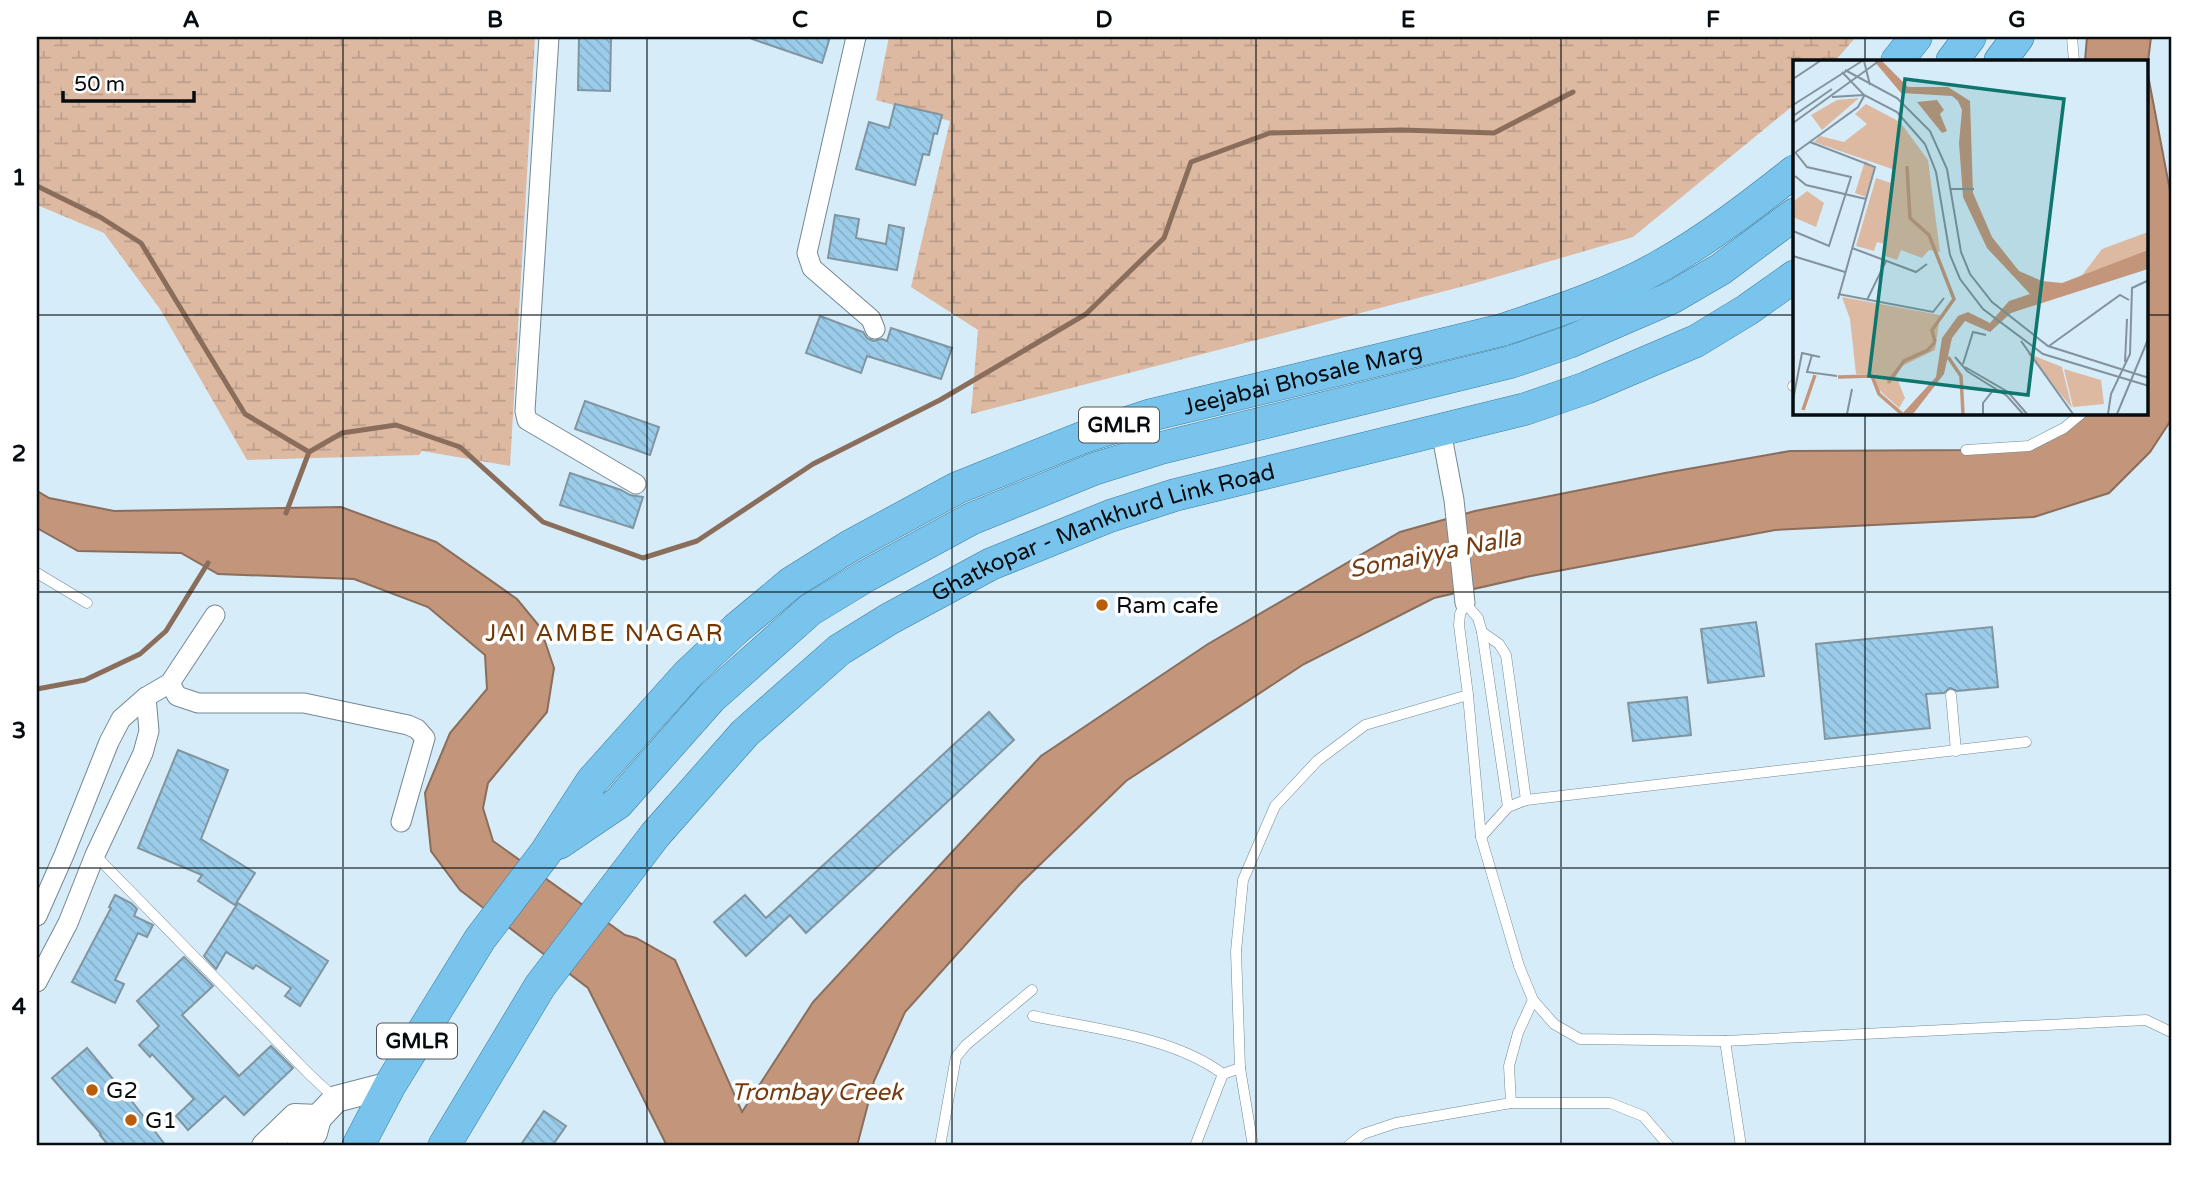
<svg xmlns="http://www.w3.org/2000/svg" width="2208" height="1183" viewBox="0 0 2208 1183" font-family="'Varela Round',sans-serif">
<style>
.wetland{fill:url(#wetland-marsh)}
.water{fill:#c3967b;stroke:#8a6d5b;stroke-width:2}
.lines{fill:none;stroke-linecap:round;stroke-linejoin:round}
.stream{stroke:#8a6d5b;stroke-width:5}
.building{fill:url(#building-back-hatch);stroke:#8195a1;stroke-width:2}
.service-casing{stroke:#758894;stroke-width:11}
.minor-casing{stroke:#758894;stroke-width:21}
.secondary-casing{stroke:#758894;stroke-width:28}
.trunk-casing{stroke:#3b7a9c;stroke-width:33}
.service{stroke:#fff;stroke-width:10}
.minor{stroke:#fff;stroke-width:19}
.secondary{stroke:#fff;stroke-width:26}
.trunk{stroke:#78c4ec;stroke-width:32}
.grid{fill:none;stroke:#060c10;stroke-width:2;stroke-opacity:0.55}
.poi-dot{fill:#ba5d0b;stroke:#fff;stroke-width:2.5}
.labels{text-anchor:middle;stroke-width:7;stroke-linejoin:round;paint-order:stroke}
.shield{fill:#fff;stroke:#515558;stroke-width:2}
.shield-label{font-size:21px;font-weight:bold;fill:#060c10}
.street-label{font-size:23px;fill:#060c10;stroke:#fff}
.poi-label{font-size:23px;fill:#060c10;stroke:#fff;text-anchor:start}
.water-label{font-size:24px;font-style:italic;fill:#753c11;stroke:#fff}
.neighbourhood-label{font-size:24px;letter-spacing:2px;fill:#703603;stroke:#fff}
.inset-river{fill:none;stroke:#c3967b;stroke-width:3.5}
.inset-road{fill:none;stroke:#83929c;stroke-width:2}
.view{fill:#0f766e;fill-opacity:0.15;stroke:#0f766e;stroke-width:3.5}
.inset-edge{fill:none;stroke:#060c10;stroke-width:3.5}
.neatline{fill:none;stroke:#060c10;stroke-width:2.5}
.grid-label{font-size:23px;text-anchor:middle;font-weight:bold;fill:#060c10}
</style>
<defs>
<pattern id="wetland-marsh" width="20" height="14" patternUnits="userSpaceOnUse" patternTransform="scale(1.75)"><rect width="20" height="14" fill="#ddb9a2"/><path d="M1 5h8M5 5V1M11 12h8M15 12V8" fill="none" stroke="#bc9e8a"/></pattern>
<pattern id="building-back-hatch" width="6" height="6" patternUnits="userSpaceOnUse" patternTransform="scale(1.75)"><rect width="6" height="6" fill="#9bcdea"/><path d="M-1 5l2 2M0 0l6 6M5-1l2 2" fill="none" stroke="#84afc8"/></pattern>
</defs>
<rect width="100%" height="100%" fill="#d6ecf9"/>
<g class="wetland">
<polygon points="37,37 535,37 510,466 422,451 419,455 247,460 160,309 104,233 37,205"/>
<polygon points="889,37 1856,37 1835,61 1795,61 1795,104 1633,237 1472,284 971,414 978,330 911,287 950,121 876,100"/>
</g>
<polygon class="water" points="2087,37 2151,37 2147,70 2171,196 2171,420 2150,452 2109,493 2034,517 1775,530 1531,576 1434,598 1304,664 1126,781 1020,884 905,1012 874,1081 857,1146 667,1146 588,988 460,890 431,851 425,793 450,733 487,689 485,655 428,607 354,579 218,574 181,553 78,551 37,528 37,491 49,498 114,511 341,507 436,542 517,599 540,627 554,668 547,712 488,783 483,808 493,841 625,935 636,938 675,960 742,1112 813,1002 1041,756 1208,644 1400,532 1475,511 1665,473 1790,451 1976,450 2038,445 2089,413 2147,413 2147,61 2085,61"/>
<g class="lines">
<g class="stream">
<polyline points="37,186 100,217 141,243 245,414 309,452"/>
<polyline points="286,513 309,452 342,433 396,425 460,447 543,522 643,558 697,541 813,464 940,400 1086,314 1164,238 1191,162 1270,133 1402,130 1494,133 1573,92"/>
<polyline points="37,689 85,680 140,654 166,631 208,563"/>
</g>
</g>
<g class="building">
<polygon points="579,37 611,37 610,91 578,90"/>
<polygon points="753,37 830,37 822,63 752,39"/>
<polygon points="895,104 942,115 937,134 934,133 929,155 923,154 915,185 856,169 869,122 889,128"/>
<polygon points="835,215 859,219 856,238 886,244 889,225 904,228 897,270 828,258"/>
<polygon points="820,316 863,332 867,338 873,341 882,339 887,341 891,328 952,348 941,379 867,356 861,373 806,353"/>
<polygon points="585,401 659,427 650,455 575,429"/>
<polygon points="570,473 621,490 630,495 643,497 633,528 560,505"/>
<polygon points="1756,622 1764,676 1708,683 1701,629"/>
<polygon points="1992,627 1998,687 1957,691 1950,688 1944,693 1926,694 1930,728 1825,739 1816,644"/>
<polygon points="1687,697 1691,735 1633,741 1628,703"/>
<polygon points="989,712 1014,740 806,933 790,915 746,956 714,922 745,895 766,918"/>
<polygon points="178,750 228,770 201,839 255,873 235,905 198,881 202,875 138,848"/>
<polygon points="115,895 131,903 137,909 134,916 153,925 147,937 138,933 115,980 124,984 115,1003 72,982 111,908 109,907"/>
<polygon points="238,903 328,961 300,1006 285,996 291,988 256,965 253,969 226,952 216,969 204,956"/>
<polygon points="184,957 213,986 182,1015 239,1076 271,1046 293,1068 244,1115 225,1096 188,1130 176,1116 194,1099 152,1054 150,1057 139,1045 159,1026 137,1001"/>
<polygon points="87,1048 134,1104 166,1146 109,1146 100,1135 101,1134 52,1078"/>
<polygon points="544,1111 566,1126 552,1146 520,1146"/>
</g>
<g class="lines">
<g class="service-casing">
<g id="service">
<polyline points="2072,37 2074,61"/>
<polyline points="1793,386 1795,385"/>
<polyline points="1966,450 2029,446 2064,428 2082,413"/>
<polyline points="37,573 87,603"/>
<polyline points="1482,632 1499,644 1506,655 1526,800"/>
<polyline points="1951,695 1956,751"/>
<polyline points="1508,807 1482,632 1478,618 1465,603 1460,614 1459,625 1468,695 1481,837 1519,966 1533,1000 1554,1024 1580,1039 1725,1041 2146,1020 2171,1032"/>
<polyline points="1481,837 1508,807 1526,800 2026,742"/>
<polyline points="95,855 310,1075 336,1099"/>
<path d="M1033,1016c60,13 139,20 190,58l17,-6"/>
<polyline points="1725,1041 1741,1146"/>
<polyline points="1511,1103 1509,1066 1518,1033 1533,1000"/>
<polyline points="940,1146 956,1057 966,1045 1032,990"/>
<polyline points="1195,1146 1223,1074"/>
<polyline points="1253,1146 1240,1068 1236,951 1243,880 1275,806 1317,761 1365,725 1468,695"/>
<polyline points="1348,1146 1363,1134 1396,1123 1511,1103 1610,1103 1643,1116 1669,1146"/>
</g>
</g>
<g class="minor-casing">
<g id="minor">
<polyline points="549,37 525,411 527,420 636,484"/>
<polyline points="856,37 807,253 812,268 871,319 875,329"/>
<polyline points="1441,431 1454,500 1465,603"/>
<polyline points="170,683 177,696 198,703 304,703 408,725 417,729 425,738 401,822"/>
<polyline points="37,916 64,855 109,742 121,719 146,697 170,683 215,615"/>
<polyline points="37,982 68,923 95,855 143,753 149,731 146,697"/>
</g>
</g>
<g class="secondary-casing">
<g id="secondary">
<polyline points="318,1118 336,1099 390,1085"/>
<polyline points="265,1146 295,1117 318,1118"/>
<polyline points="300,1146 314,1133 318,1118"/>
</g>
</g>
<g class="trunk-casing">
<g id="trunk">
<polyline points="1897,61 1916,37"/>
<polyline points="1952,61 1970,37"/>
<polyline points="2000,61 2018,37"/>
<polyline points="559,843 618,803 711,698 810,610 866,576 971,519 1094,469 1161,448 1511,362 1569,342 1673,297 1721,269 1795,214"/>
<path id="s1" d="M358,1146l32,-61 90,-146 66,-87 46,-71 96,-107 49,-46 54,-45 59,-37 107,-58 127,-51 67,-22 351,-85c53,-18 109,-36 158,-64 48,-27 92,-61 135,-95"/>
<path id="s2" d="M444,1146l96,-160 115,-151 90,-102 94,-83 50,-31 102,-55 119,-48 65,-21 350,-86 61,-21 110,-47 51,-31 48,-34"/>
</g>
</g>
<use href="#service" class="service"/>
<use href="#minor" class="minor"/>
<use href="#secondary" class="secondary"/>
<use href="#trunk" class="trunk"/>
</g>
<path class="grid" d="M343,37v1109M647,37v1109M952,37v1109M1256,37v1109M1561,37v1109M1865,37v24M37,315h1758M2147,315h24M1865,413v733M37,592h2134M37,868h2134"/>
<g class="poi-dot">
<circle cx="1102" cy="605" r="7"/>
<circle cx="92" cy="1090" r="7"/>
<circle cx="131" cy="1120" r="7"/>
</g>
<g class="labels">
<g class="shield">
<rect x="1079" y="407.5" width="80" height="35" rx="5"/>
<rect x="377" y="1023.5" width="80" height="35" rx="5"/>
</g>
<g class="shield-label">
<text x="1119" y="432">GMLR</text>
<text x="417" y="1048">GMLR</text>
</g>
<g class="street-label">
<text dy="8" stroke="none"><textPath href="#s1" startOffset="1270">Jeejabai Bhosale Marg</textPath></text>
<text dy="8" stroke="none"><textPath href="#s2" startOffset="929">Ghatkopar - Mankhurd Link Road</textPath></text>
</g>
<g class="poi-label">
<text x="1116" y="613">Ram cafe</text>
<text x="106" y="1098">G2</text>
<text x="145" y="1128">G1</text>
</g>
<g class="water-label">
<text transform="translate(1435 553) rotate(-11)" y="8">Somaiyya Nalla</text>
<text x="817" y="1100">Trombay Creek</text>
</g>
<g class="neighbourhood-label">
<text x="605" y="641">JAI AMBE NAGAR</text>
</g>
</g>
<g transform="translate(1793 60)">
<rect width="355" height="355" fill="#d6ecf9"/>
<path d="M66,38l-37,32 -11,-15 26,-15zM14,131l17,12 -8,24 -23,-10v-15zM234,293l35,14 10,41zM271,309l37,11 3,24 -31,3z" fill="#ddb9a2"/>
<path d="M73,44l34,18 28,38 12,92 -11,-2 -7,8 -21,-8 -4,10 -15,-5 3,-11 -8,-2 -3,9 -18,-5 20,-68 15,5 4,-13 -81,-28 6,-6 24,6 23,-18 -12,-10zM72,101l9,6 -8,30 -11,-4zM355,172v18l-68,28 22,-29zM49,237l98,18 -5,35 -33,16 -6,10 9,22 -6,10 -22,-20 -3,-14h-18l-6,-55z" fill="#ddb9a2"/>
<path d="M81,1h8l26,26h40l22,14 3,92 19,44 27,34 23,10 20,2 86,-33v19l-137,44 -21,19 -25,-11 -13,17 -8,36 -31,40h-11l34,-37 6,-39 16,-22 10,-4 22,11 19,-22 21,-7 -43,-46 -24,-51 -4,-54 3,-33 -4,-9 -6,-5 -51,-3zM144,40l7,10 -4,4 7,17 -5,2 -25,-31z" fill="#c3967b"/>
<path class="inset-river" d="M114,106l3,52 19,17 25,64 -22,31 3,12M155,297l13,19 2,38M45,317l34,-1 7,18 23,20M95,323l16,-22 24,-11 7,-8M10,350l12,-35"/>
<path class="inset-road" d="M71,1l6,24M52,10l52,28 33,33 17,38 14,83 9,22 22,28 56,44 101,32M49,12l22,23 33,17 28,32 11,28 14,83 10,24 23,30 60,45 106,32M0,19l27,-18M39,37l32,-2M0,45l69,-44M0,56l39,-27M0,63l86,-62M17,82l65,25 -37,132M3,92l62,-45 6,-11M2,116l11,9 60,14M158,129h23M0,171l36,15 22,-69 -44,-10 -12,-15M59,188l64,24 11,-8M0,196l52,16M45,234l95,18 11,-14M74,240l19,-39M228,281l52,73M256,286l71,-51 9,5M19,295l-5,17 30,4M162,297l12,14 40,25 16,18M332,302l2,-43M170,304l10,-32 13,3M172,307l43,25 19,22M0,340l9,-47 18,4M54,354l5,-25M190,354v-11l12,-15M315,354l3,-20 19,-40 2,-66 17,-8M324,354l32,-77"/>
<path class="view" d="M112,19l159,20 -36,296 -159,-19z"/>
<rect width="355" height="355" class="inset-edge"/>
</g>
<rect width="2208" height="1183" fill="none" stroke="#ffffff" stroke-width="77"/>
<path d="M63 91v10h131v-10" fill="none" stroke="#060c10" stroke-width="3.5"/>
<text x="74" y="91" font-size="21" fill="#060c10" stroke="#ffffff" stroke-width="5" paint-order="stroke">50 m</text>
<rect x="38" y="38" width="2132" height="1106" class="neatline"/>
<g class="grid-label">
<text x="191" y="27">A</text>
<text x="495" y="27">B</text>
<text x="800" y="27">C</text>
<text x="1104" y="27">D</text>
<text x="1408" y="27">E</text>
<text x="1713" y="27">F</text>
<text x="2017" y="27">G</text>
<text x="19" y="185">1</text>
<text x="19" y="461">2</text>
<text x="19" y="738">3</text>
<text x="19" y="1014">4</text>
</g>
</svg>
